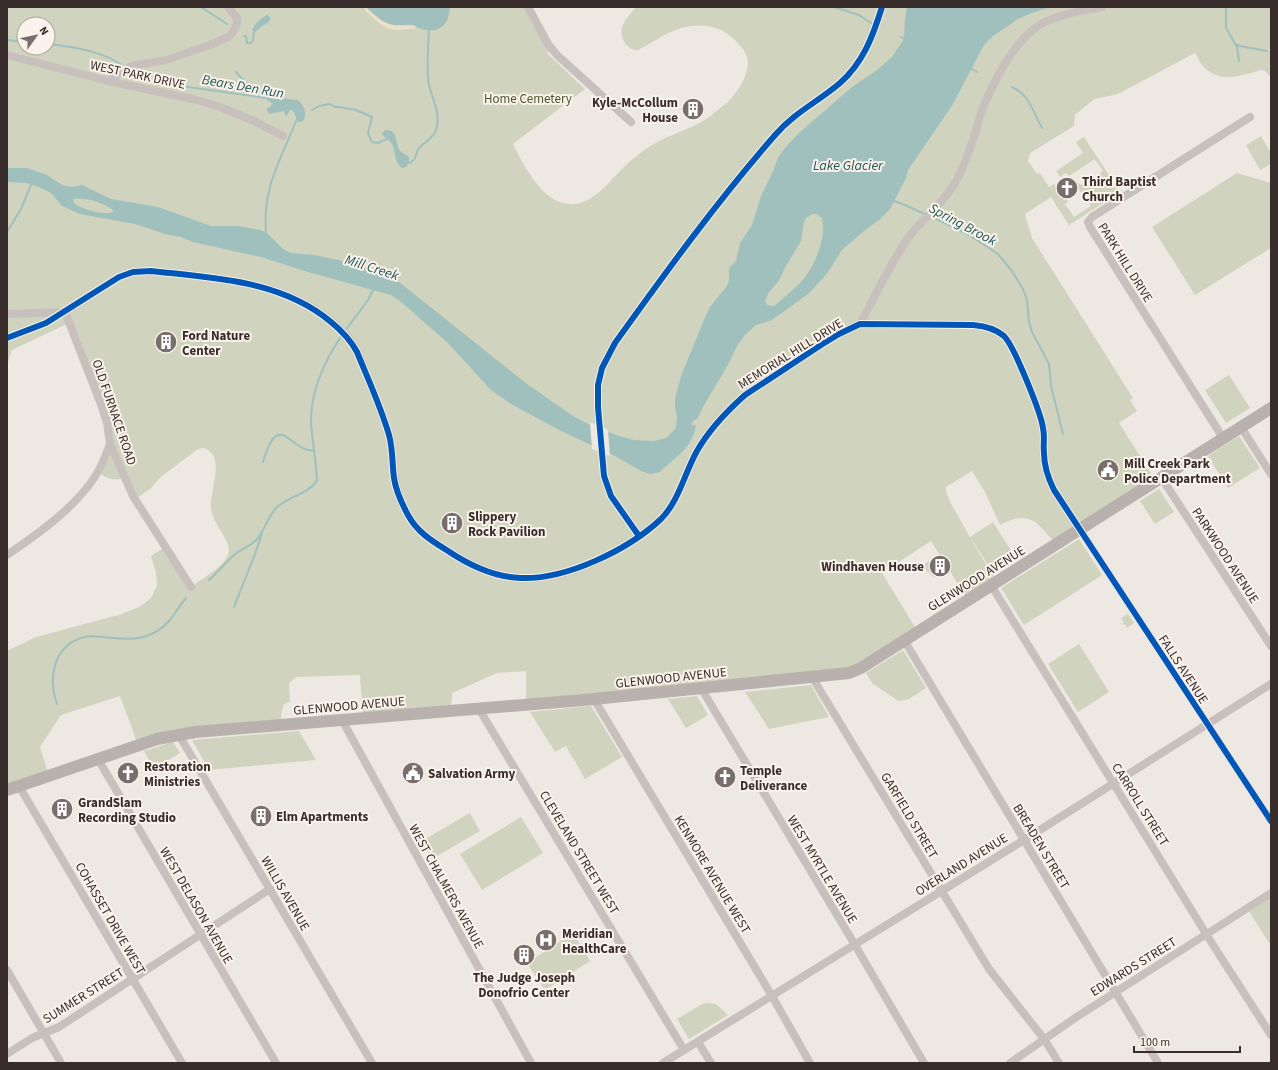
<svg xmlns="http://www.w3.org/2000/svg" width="1278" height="1070" viewBox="0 0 1278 1070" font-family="'Source Sans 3',sans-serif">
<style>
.green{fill:#d0d3be;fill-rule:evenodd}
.sand{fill:#eddeca}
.water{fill:#a0c0be;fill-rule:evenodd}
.pier{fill:#eee8e3}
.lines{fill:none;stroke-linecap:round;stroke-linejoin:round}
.stream{stroke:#a0c0be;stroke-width:2}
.street{stroke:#c7c0bc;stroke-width:8}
.secondary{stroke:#b8b1ad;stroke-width:12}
.cycleway-casing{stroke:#faf2eb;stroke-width:8}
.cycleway{stroke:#0057b8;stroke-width:6}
.labels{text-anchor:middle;stroke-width:4;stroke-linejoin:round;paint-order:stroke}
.street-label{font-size:13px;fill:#382d2a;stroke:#faf2eb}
.park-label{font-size:13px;fill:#4a562e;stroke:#faf2eb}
.poi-label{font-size:13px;font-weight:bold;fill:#382d2a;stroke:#faf2eb;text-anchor:start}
.water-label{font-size:14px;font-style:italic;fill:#205959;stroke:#faf2eb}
</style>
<rect width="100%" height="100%" fill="#eee8e3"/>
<g class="green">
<path d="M7,7h521l24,43 -5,3 38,36 -72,55c15,30 41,80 81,52 12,-8 20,-20 31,-30 7,-7 15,-13 24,-19 16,-11 37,-16 54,-26 6,-3 12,-9 17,-13 3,-2 7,-5 9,-7 9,-10 19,-25 19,-38 0,-13 -15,-26 -25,-32 -9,-5 -20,-6 -30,-5 -20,1 -37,15 -55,24 -12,1 -20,-15 -15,-25 3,-7 8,-12 13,-18h635v70l-6,-6 -4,-1c-22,6 -42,15 -60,-6 -2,-3 -4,-8 -6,-11l-77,41 -24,5 -19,16 -1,11 -44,27 -2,8 9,13 3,-1 9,14 5,-3 4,6 2,-1 8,13 -3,2 9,13 17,-11 -8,-13 -1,1 -7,-10 3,-2 2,3 13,-8 2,4 6,-4 -2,-3 4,-3 -8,-12 -26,17 -3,-3 -6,4 -4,-6 27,-18 -7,-11 8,-5 36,55 -51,33 -18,-28 -26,17 7,24 101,160 -3,2 7,11 -18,12 37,58 -100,63c-19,-21 -26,-35 -56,-19l-15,-33 -13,-21 -26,16c0,11 8,21 13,31 12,22 25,43 38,64l-29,18 -37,-59 -49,32 36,59 -57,36 -335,37v-34l-29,2 -45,20 -1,18 -88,7 -3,-43 -64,2 -7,6 1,19 -6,2 -3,10 1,11 -144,20 -18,-49 -59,19 -21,32 9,29 -42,14v-139l29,-14 86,-23 19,-8 10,-8 6,-12 -1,-14 -5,-16 14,-9 26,40c11,-8 32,-20 37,-32 5,-15 -17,-31 -17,-48 -1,-19 15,-50 -7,-59l-6,1 -36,27 -12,13 -15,10 -10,-21c-11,3 -18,1 -27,-6l7,-14 2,-35 -38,-100 -57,27 -5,15zM24,24h24v24h-24z"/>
<polygon points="1261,136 1271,153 1271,164 1260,170 1246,145"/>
<polygon points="1237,173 1271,183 1271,248 1195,295 1152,227"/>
<polygon points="1229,375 1250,408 1226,423 1205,390"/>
<polygon points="1239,436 1260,468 1228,488 1208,456"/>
<polygon points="1159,489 1174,512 1155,524 1140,501"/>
<polygon points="993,522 1015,557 992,571 970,537"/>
<polygon points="1079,539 1102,575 1024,625 1001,588"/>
<polygon points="933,558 935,560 932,563 937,570 940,569 942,572 934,577 927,571 923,565"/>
<polygon points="1128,614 1134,623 1127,628 1125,624 1123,625 1122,624 1124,622 1121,618"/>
<polygon points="1079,644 1109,692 1078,712 1048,664"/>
<polygon points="903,650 926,688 909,699 900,701 897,700 873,684 866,673"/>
<polygon points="811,685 829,717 769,729 745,692"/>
<polygon points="697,696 708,715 686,728 668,699"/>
<polygon points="591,706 622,757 585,779 566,746 555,752 530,712"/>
<polygon points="299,731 316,760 209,770 192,740"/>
<polygon points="173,742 180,753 154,769 144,751"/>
<polygon points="470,813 480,831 432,859 422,841"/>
<polygon points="521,817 543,853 482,890 460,854"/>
<polygon points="1271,893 1271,946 1247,908"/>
<polygon points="573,933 590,961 545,990 527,963"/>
<polygon points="709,1003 716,1004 728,1015 689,1039 677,1019 702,1004"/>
</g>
<path class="sand" d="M356,7h10l16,13 11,5 23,1 -2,3c-8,-1 -12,2 -19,1 -11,0 -21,-12 -29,-18l-1,-4z"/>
<g class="water">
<path d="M366,7h84v1c-2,20 -12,26 -32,20 -3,-2 -1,-2 -5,-3 -6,-1 -13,1 -19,0 -11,-1 -20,-11 -28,-18z"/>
<path d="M907,7h143l-18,6 -14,6 -25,17 -9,9 -31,59 -45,66 -2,8 -16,31 -11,11 -15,11 -22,19 -16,25 -18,19 -36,26 -16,5 -11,10 -8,11 -8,17 -25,42 -6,13 -6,4v3h4c-4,24 -20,31 -36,47l-10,2 -9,-3 -26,-15 -52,-24 -52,-28 -20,-14 -43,-47 -48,-42 -9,-6 -11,-3 -72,-20 -47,-15 -68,-15 -12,-5 -16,-3 -30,-10 -55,-10 -18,-8 -11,-13 -10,-5 -15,-5 -19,-1v-14h20l20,7 15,10 10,2 10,-2 29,14 47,8 53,19h27l22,4 6,2 17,17 8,4 24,2 36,8 38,13 10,6 128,102 46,32 19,10 27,10 15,4 20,1 12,-3 10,-10 1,-12 -2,-8v-9l6,-23 23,-56 6,-13 17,-21 2,-6v-12l7,-7 4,-18 12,-18 9,-29 13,-27 4,-11 6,-9 16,-17 52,-45 25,-17 15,-13 12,-18 1,-21zM73,199c12,-2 32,4 41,12 -8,6 -33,-2 -40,-8zM813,214h4l5,4c5,19 -8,51 -22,65 -8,9 -18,15 -25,23l-8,-1 -2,-4 4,-9 9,-10 8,-16 15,-25 3,-19 2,-4z"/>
<path d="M267,15l4,3 -2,4 -8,5 -6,5 -3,-2c2,-5 10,-13 15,-15z"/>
<path d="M269,96l26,4 1,-1c8,5 11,13 8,21l-3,2h-3l-4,-10 -3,-2h-1l-4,7 -2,-6 -14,3 -3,-3v-2l6,-5 -6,-4 -2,-3z"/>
<path d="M385,130c13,0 10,11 14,19 2,4 7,5 10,8v6l-3,4 -4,1c-8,-5 -6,-16 -10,-24 -3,-4 -7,-6 -10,-10l1,-2z"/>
</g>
<polygon class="pier" points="590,422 608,430 610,456 592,449"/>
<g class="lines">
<g class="stream">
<polyline points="201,7 227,24"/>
<polyline points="834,7 859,15 871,23"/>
<polyline points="1226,7 1226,28 1237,47 1239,61"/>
<polyline points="244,36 246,36 247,43 250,43 253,41 254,32"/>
<polyline points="901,37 904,39"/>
<polyline points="7,40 24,42"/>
<path d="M48,44c22,2 59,8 76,23"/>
<polyline points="1235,44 1240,46 1267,51"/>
<polyline points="972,69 977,72"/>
<polyline points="127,70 138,78 152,82 266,98"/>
<polyline points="236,72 245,82 268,97"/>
<path d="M1012,87c18,8 21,25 30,41"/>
<polyline points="312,110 319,106 330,104 335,107 339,107 356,110 372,117 368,133 372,142 378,143 387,139"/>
<path d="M409,163c8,-3 6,-9 10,-15 5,-6 14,-9 17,-18 6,-18 -6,-33 -8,-51 -1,-16 0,-34 1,-50"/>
<polyline points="894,201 905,205 927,215"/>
<polyline points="931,216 969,235 998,254 1012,271 1023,289 1027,300 1029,322 1032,332 1049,364 1051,386 1063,434"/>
<polyline points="7,232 21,209 31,185"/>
<path d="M266,233c-4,-45 15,-74 31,-114"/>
<polyline points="345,331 368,300 373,290"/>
<path d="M263,462c16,-54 26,-11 51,-11"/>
<path d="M209,580c9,-8 17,-18 26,-26 7,-5 15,-8 21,-14 9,-9 11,-23 21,-33 11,-10 35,-15 40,-27 -1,-20 -5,-39 -6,-59 0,-31 14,-61 31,-86"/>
<polyline points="234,607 255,554 262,533"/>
<path d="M57,704c-10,-29 -2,-64 34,-68 29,2 56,10 78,-15 6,-7 11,-16 17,-23"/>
</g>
<g class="street">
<polyline points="528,7 548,44 557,55 631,122"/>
<polyline points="7,55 108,81 197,100 220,107 254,121 283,136"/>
<polyline points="108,81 131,66 166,60 210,45 228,37 233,32 237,23 237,18 228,7"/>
<path d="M65,312l54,-35 14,-5 18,-1c68,8 147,10 196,65 14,15 19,39 27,58 5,14 12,28 16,43 4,21 2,42 10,62 12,28 23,36 48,52 21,13 45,25 70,27 49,4 106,-27 142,-58 17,-16 26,-47 36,-67 11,-22 31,-42 49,-58l76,-50 18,-11 21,-10 113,1c11,1 22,3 31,11 10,10 37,77 39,92 2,8 0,16 1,25 0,13 4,25 10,37l217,331"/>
<polyline points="65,312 102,407 107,423 110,444 133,496 191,587"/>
<polyline points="7,314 65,312"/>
<path d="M860,324c16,-29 31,-63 51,-90 13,-16 31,-30 42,-48 10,-15 16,-35 22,-52 2,-6 3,-12 5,-18 11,-30 33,-75 61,-92 18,-10 41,-13 61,-17"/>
<polyline points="1241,427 1271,474"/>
<polyline points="1223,438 1090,227 1088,222 1092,217 1250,117"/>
<polyline points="1161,477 1271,646"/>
<path d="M7,555c31,-21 69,-48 89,-80 6,-10 10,-20 14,-31"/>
<polyline points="991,585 1213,945 1271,1035"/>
<polyline points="904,640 1158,1063"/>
<polyline points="812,677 989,969 1044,1039 1059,1063"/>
<polyline points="701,688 855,945 924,1063"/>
<polyline points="594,699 772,996 810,1063"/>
<polyline points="479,709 684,1050"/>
<polyline points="342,720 531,1063"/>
<polyline points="179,735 372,1063"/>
<polyline points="98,759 276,1063"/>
<polyline points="19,786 182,1063"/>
<polyline points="7,970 61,1063"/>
<polyline points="698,1042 711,1063"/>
<polyline points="7,1054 32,1038 59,1027 270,889"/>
<polyline points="663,1063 1024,840 1271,684"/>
<polyline points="1010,1063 1078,1016 1271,893"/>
</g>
<polyline class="secondary" points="7,790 157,739 195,732 584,700 849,673 861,668 1271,408"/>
<g class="cycleway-casing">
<g id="cycleway">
<path d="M7,338l39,-15 73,-46 14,-5 18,-1c62,7 130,9 180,51 11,9 19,17 26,30 11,27 24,55 32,83 4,14 3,28 5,43 2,13 8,26 14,37 9,17 24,26 40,36 21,14 46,26 72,27 46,2 108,-28 141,-59 18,-18 24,-47 36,-68 12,-21 30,-40 48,-56l76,-50 18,-11 21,-10 113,1c11,1 22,3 31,11 10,10 37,77 39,92 2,8 0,16 1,25 0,13 4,25 10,37l217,331"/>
<path d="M639,536l-28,-40 -7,-20 -6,-69v-22l4,-17 13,-25c51,-71 103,-143 161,-209 18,-21 43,-33 64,-51 23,-20 33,-47 42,-76"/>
</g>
</g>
<use href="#cycleway" class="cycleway"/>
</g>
<defs>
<g id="building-disc" transform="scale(1.15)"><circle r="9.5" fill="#786e6b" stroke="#faf2eb"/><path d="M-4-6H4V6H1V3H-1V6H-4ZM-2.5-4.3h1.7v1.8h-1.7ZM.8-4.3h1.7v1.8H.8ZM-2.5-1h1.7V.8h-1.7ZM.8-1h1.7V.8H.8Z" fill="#fff"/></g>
<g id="church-disc" transform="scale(1.15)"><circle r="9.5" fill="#786e6b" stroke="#faf2eb"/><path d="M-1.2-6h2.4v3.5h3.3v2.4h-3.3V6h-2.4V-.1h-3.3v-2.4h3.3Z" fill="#fff"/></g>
<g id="civic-disc" transform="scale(1.15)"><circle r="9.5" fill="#786e6b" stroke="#faf2eb"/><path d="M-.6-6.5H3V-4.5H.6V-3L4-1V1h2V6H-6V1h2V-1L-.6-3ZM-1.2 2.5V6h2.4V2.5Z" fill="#fff"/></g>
<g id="hospital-disc" transform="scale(1.15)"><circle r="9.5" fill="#786e6b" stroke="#faf2eb"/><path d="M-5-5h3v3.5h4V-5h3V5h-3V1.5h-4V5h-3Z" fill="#fff"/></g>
</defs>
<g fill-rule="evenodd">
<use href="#building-disc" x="693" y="109"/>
<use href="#church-disc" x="1067" y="188"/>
<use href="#building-disc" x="166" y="342"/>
<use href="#civic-disc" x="1108" y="470"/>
<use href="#building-disc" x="452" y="523"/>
<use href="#building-disc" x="940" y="566"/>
<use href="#church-disc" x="128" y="773"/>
<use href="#civic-disc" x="413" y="773"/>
<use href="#church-disc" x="725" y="777"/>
<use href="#building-disc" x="62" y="809"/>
<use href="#building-disc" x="261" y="816"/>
<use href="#hospital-disc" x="546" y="940"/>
<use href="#building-disc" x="524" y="955"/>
</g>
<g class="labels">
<g class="street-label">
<text transform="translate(138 74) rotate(12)" y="5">WEST PARK DRIVE</text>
<text transform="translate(1126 262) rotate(58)" y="5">PARK HILL DRIVE</text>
<text transform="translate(790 353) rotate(-32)" y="5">MEMORIAL HILL DRIVE</text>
<text transform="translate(115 412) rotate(71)" y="5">OLD FURNACE ROAD</text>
<text transform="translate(1226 555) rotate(57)" y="5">PARKWOOD AVENUE</text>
<text transform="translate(976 578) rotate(-32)" y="5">GLENWOOD AVENUE</text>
<text transform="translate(1184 669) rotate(57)" y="5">FALLS AVENUE</text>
<text transform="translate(671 677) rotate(-6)" y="5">GLENWOOD AVENUE</text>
<text transform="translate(349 705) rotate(-5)" y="5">GLENWOOD AVENUE</text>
<text transform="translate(1141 804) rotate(58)" y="5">CARROLL STREET</text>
<text transform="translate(910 815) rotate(59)" y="5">GARFIELD STREET</text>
<text transform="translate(1042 846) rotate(59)" y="5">BREADEN STREET</text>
<text transform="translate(580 852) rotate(59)" y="5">CLEVELAND STREET WEST</text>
<text transform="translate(961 864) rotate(-32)" y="5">OVERLAND AVENUE</text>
<text transform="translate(823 869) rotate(59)" y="5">WEST MYRTLE AVENUE</text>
<text transform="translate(713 874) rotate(59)" y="5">KENMORE AVENUE WEST</text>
<text transform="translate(447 886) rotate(61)" y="5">WEST CHALMERS AVENUE</text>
<text transform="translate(286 893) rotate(60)" y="5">WILLIS AVENUE</text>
<text transform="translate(197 905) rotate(60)" y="5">WEST DELASON AVENUE</text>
<text transform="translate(111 918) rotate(60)" y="5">COHASSET DRIVE WEST</text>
<text transform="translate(1133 966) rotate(-32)" y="5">EDWARDS STREET</text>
<text transform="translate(83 995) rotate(-32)" y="5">SUMMER STREET</text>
</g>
<g class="park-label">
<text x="528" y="103">Home Cemetery</text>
</g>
<g class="poi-label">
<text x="678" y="107" text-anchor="end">Kyle-McCollum<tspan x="678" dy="15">House</tspan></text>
<text x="1082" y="186">Third Baptist<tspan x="1082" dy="15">Church</tspan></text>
<text x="182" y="340">Ford Nature<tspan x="182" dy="15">Center</tspan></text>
<text x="1124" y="468">Mill Creek Park<tspan x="1124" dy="15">Police Department</tspan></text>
<text x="468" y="521">Slippery<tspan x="468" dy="15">Rock Pavilion</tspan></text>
<text x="924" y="571" text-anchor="end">Windhaven House</text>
<text x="144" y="771">Restoration<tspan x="144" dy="15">Ministries</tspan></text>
<text x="740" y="775">Temple<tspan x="740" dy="15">Deliverance</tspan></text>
<text x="428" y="778">Salvation Army</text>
<text x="78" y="807">GrandSlam<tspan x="78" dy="15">Recording Studio</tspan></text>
<text x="276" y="821">Elm Apartments</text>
<text x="562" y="938">Meridian<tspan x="562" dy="15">HealthCare</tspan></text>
<text x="524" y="982" text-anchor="middle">The Judge Joseph<tspan x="524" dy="15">Donofrio Center</tspan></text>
</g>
<g class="water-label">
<text transform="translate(243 86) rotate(10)" y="5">Bears Den Run</text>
<text x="848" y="170">Lake Glacier</text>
<text transform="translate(963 224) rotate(28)" y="5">Spring Brook</text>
<text transform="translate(372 267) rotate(18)" y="5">Mill Creek</text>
</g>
</g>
<rect width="1278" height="1070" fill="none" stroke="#382d2a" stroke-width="16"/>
<g transform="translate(36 36) rotate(57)"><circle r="19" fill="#faf2eb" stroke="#aca39e"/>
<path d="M0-3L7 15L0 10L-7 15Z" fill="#786e6b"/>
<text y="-6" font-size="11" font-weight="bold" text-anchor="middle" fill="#382d2a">N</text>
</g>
<path d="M1134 1046v6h106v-6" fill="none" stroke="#382d2a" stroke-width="2"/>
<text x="1140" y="1046" font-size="12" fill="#382d2a" stroke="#faf2eb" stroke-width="3" paint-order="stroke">100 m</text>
</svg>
